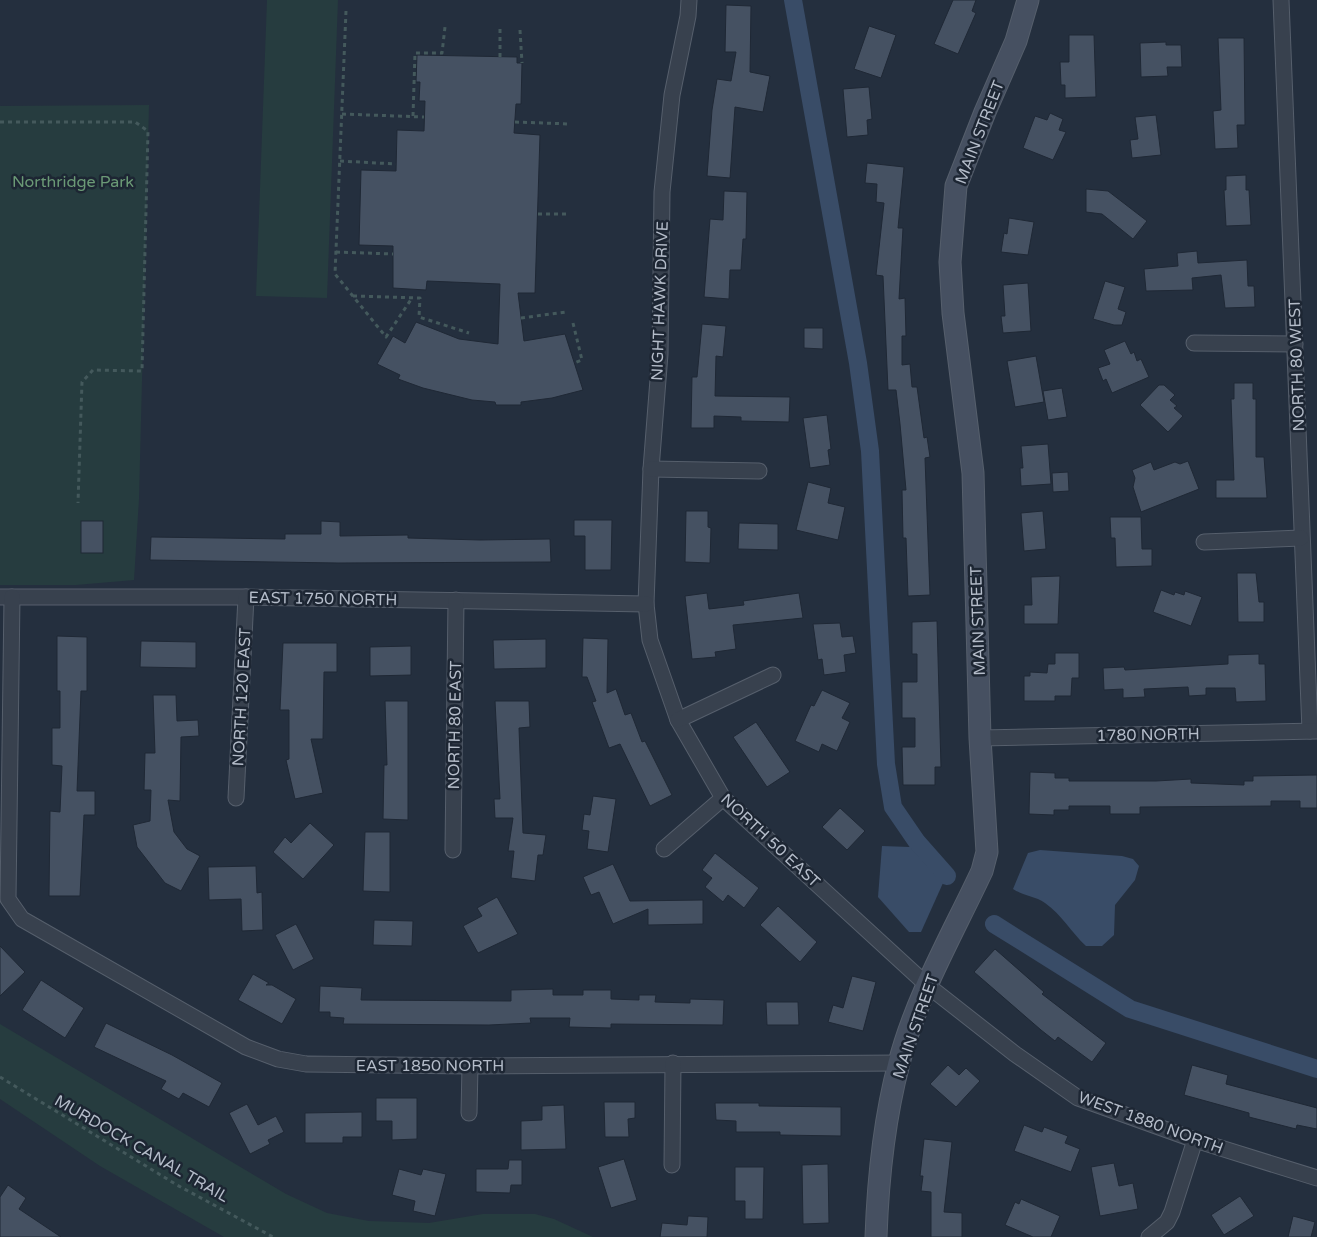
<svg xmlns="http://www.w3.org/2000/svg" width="1317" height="1237" viewBox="0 0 1317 1237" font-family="'Varela Round',sans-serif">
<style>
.green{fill:#263c3f}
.water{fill:#394c67}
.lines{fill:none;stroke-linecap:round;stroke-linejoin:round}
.canal{stroke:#394c67;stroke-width:18}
.building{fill:#455162;stroke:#1f2835}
.street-casing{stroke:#565f6c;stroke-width:17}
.secondary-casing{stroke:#565f6c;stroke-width:23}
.path{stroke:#44595c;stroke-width:3;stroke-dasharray:4 4;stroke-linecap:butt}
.street{stroke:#38414e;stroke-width:15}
.secondary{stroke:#465061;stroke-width:21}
.labels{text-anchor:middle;stroke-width:5;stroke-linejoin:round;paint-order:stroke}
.street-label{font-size:16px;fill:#b4bcc9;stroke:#1d2633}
.park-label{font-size:16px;fill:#6b9a76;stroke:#1d2633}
</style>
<rect width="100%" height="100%" fill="#242f3e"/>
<g class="green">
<polygon points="267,0 338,0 327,298 256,296"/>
<polygon points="149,105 139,499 134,580 76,585 0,585 0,106"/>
<polygon points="0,1024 286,1194 327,1213 369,1221 429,1223 483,1214 535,1214 554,1219 593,1237 224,1237 100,1166 0,1099"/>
</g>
<g class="water">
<polygon points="882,846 910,847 943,883 921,932 909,932 878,897"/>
<path d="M1040,850l82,6 11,3 6,7 -4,14 -20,25 -1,30 -12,11h-16c-15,-14 -24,-31 -41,-43 -10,-7 -22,-7 -32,-14l15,-36z"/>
</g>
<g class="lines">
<g class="canal">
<polyline points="793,0 858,363 870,451 886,764 893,807 917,842 947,876"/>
<polyline points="994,924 1130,1009 1317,1069"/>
</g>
</g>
<g class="building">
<polygon points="953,0 976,0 972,11 976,13 958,54 934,44"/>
<polygon points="726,5 751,6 750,72 770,76 763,112 735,107 730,178 707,176 712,110 717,79 731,81 736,52 725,52"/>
<polygon points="869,26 896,35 881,78 854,69"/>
<polygon points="1069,35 1094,35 1096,97 1065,98 1065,85 1061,85 1060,62 1069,62"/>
<polygon points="1218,38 1244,38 1245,125 1237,125 1238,148 1215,149 1213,111 1221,110"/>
<polygon points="1166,42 1166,45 1181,45 1182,67 1167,67 1168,76 1141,77 1140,43"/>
<polygon points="417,55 517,57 517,63 522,63 521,104 516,104 514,133 540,135 535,293 518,293 524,341 565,334 583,390 552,398 521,402 521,405 496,405 495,402 472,400 423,388 398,379 400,375 377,364 393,336 405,343 416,322 459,339 498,344 500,284 427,281 426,290 393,288 393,246 359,245 361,170 396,171 397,130 424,131 425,101 419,101 420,82 416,82"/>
<polygon points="869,87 872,119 867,120 868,135 847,137 843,89"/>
<polygon points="1050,113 1063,119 1059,130 1066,132 1053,160 1023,148 1035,116 1047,120"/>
<polygon points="1156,115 1161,155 1132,158 1130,140 1138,139 1135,117"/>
<polygon points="867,163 904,167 898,228 903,228 899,299 905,298 906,336 902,336 902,365 910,364 912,387 917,387 924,438 927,437 930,457 925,458 930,595 908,596 906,538 903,538 902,490 906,490 900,424 896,390 888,390 883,276 876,275 884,203 876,202 877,184 865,183"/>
<polygon points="1246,175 1246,190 1249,190 1251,225 1226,226 1224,190 1226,190 1226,176"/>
<polygon points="1086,189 1108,191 1147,221 1133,239 1102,214 1086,212"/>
<polygon points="724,191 747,192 746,239 743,239 741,270 730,270 729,299 704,297 710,219 723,220"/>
<polygon points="1009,218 1034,222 1028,255 1001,252 1004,233 1007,234"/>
<polygon points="1197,251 1198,263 1247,260 1248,286 1254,286 1255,307 1225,308 1221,275 1192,278 1193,290 1146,291 1144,269 1178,266 1177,253"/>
<polygon points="1105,281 1125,287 1118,309 1126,312 1122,325 1114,325 1093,319"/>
<polygon points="1028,283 1031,331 1003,333 1001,316 1005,316 1003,285"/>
<polygon points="702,324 726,326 723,357 716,356 715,396 790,397 789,422 741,421 741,417 714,416 714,428 691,428 692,377 697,377"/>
<polygon points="804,328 823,328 823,349 804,348"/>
<polygon points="1125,341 1131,354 1134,352 1137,361 1141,359 1149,377 1112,393 1106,379 1103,381 1098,368 1110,364 1104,350"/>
<polygon points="1036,356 1044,402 1015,407 1007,361"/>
<polygon points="1234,383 1253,383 1253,399 1256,399 1256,457 1264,457 1267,498 1216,498 1216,480 1234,480 1231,399 1234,399"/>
<polygon points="1159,385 1164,385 1175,395 1170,400 1177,406 1174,408 1183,416 1168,432 1140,405"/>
<polygon points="1062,388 1067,417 1048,420 1043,391"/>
<polygon points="827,415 831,449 828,450 830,465 810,468 803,418"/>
<polygon points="1048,444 1051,484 1021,486 1020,468 1023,468 1021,446"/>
<polygon points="1188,461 1199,489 1141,512 1133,487 1135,478 1132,470 1151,462 1154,470 1175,462 1180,464"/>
<polygon points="1068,472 1069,491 1053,492 1052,473"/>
<polygon points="808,482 831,488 828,503 845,507 838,540 796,530"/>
<polygon points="686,511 708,511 708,527 711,528 710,563 685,562"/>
<polygon points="1043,511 1046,549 1024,551 1021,513"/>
<polygon points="1110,517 1141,517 1142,549 1152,549 1152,566 1116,567 1115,538 1111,538"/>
<polygon points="574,520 612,520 611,570 585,570 585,536 574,536"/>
<rect x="81" y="521" width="22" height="32"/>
<polygon points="321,521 340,522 340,536 408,535 408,538 480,540 550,539 551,562 338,563 150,560 151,537 285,539 285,534 321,534"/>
<polygon points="739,523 778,524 778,550 738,549"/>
<polygon points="1237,573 1256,573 1259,602 1264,602 1264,622 1238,622"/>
<polygon points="1060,576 1058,624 1024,624 1024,605 1032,605 1031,577"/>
<polygon points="1161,590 1174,595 1175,592 1184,595 1185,591 1202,597 1191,626 1153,612"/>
<polygon points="707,593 709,609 744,605 743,601 799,593 803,618 733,625 736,649 715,652 716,657 692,659 685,596"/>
<polygon points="937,621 941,767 935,767 935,785 903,785 902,747 915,747 915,718 902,718 902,682 917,682 917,654 912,654 912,622"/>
<polygon points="840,623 842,637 853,636 856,653 844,655 846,672 824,675 822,659 818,660 813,624"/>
<polygon points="57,636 87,637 87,691 81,691 77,791 95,791 95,815 84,815 80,896 49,896 50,811 60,812 62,766 52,765 52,728 60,728 60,691 57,691"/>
<polygon points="583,638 608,639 607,693 616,689 625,715 631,713 642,742 645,741 672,795 650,806 620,744 609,748 592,702 596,701 587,677 582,677"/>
<polygon points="546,639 546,668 494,669 493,640"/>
<polygon points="141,641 196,642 196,668 140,667"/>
<polygon points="283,643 337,643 337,672 324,672 323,739 311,739 323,793 295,799 286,760 289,759 289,710 280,710"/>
<polygon points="411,646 411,675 370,676 370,647"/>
<polygon points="1055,653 1079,653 1079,678 1072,678 1071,696 1055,696 1055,701 1024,701 1024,676 1030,676 1030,672 1047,673 1048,664 1055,664"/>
<polygon points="1259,654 1259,664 1265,664 1266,701 1236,702 1235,688 1206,688 1206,695 1189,696 1188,687 1144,689 1145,697 1123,698 1123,689 1104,690 1103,668 1124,667 1125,670 1228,664 1228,655"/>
<polygon points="822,690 850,703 842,718 850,722 837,751 822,744 819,752 795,741 811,705 814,706"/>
<polygon points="153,695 176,695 177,721 198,720 199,736 181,737 180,801 168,800 174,832 187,849 200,856 181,891 165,883 137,847 133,825 150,821 151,790 144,790 145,753 155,753"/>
<polygon points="385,701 408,701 408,820 383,819 384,765 387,765"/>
<polygon points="495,701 529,701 530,727 519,728 523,833 546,835 543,855 538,855 535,881 511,878 514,851 508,851 513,818 495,818 494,799 500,799"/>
<polygon points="756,722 790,772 767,787 733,737"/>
<polygon points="1030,772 1055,773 1055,778 1069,778 1069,781 1156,781 1191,779 1191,783 1244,785 1244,781 1253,781 1253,776 1317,775 1317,808 1300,808 1300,801 1271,801 1271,806 1140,807 1140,814 1110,814 1110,806 1069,806 1069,810 1054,810 1054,815 1029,814"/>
<polygon points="593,796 616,799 608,852 587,849 589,831 582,830 584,814 590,815"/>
<polygon points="840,808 865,831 847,850 822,827"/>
<polygon points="310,823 334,845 303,879 273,852 285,837 291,843"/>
<polygon points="365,832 390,832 390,892 363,891"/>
<polygon points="715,853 759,888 744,908 728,895 723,902 705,887 712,878 702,870"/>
<polygon points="613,864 630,901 703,900 703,924 648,925 648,909 613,924 599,892 591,895 583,877"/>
<polygon points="256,866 257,893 262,892 263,930 242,931 241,899 209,900 208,867"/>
<polygon points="497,897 518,934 478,953 463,926 482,916 477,908"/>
<polygon points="778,906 817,942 800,962 760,925"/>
<polygon points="374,920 413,921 412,946 373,945"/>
<polygon points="296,924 314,959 293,970 275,935"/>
<polygon points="0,946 25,972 0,996"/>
<polygon points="995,949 1044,992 1042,994 1106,1043 1092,1062 1058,1037 1055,1041 1041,1030 974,972"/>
<polygon points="253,974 269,983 266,985 272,985 296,999 282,1024 238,1000"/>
<polygon points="852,976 876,982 863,1031 828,1022 833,1005 843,1008"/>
<polygon points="41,980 84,1008 65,1038 22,1010"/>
<polygon points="320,986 362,988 361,1000 511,1001 511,990 553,989 553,995 583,995 583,990 611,990 611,999 639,1000 639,995 656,995 655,1002 690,1003 690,999 724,1000 723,1025 611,1024 611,1028 569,1027 570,1018 530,1018 531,1023 489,1025 343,1024 344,1018 330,1017 330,1012 319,1012"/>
<polygon points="766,1002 798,1002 799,1025 767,1025"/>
<polygon points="106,1023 172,1055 222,1083 209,1107 183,1093 179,1099 161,1089 166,1081 94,1047"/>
<polygon points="948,1065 959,1075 966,1068 980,1081 956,1107 930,1084"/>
<polygon points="1192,1065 1228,1075 1226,1084 1317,1108 1317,1129 1297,1125 1296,1129 1249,1117 1249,1113 1184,1095"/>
<polygon points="376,1098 417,1098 417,1139 392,1140 392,1121 376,1121"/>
<polygon points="604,1102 635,1102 635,1118 628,1119 629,1137 605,1137"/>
<polygon points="715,1103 759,1103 759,1106 841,1107 841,1136 780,1135 780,1132 736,1132 736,1121 716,1120"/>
<polygon points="247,1104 258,1125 276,1116 284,1132 268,1140 270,1144 250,1154 229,1113"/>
<polygon points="564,1105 566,1149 521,1150 521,1121 542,1120 542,1106"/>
<polygon points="362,1112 362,1137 343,1137 343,1143 305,1143 305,1113"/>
<polygon points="1024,1125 1042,1132 1044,1127 1068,1136 1065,1143 1080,1149 1071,1172 1014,1151"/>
<polygon points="924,1139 952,1142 944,1212 962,1213 962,1237 931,1237 931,1192 921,1191 923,1176 920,1176"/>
<polygon points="624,1159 637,1200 611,1208 598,1167"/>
<polygon points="509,1160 522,1160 522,1185 511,1185 510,1193 476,1192 476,1169 508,1169"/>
<polygon points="1114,1163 1119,1186 1133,1183 1138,1209 1100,1216 1091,1167"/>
<polygon points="828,1164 829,1223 803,1224 802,1165"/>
<polygon points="735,1167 764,1167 763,1219 745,1219 745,1201 735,1201"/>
<polygon points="399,1169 421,1175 423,1169 446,1174 435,1216 413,1211 415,1201 392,1195"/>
<polygon points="8,1185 26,1198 19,1209 61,1237 0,1237 0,1197"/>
<polygon points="1240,1196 1254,1216 1224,1235 1211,1215"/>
<polygon points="1021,1199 1060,1216 1051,1237 1033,1237 1005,1225 1015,1202 1019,1204"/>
<polygon points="688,1216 708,1217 707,1237 660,1237 662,1223 687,1225"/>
<polygon points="1293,1216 1315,1222 1311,1237 1288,1237"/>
</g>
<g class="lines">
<g class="street-casing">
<g id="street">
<polyline points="689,0 688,16 672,95 662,192 660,354 651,469 646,604 650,640 678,720 723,798 927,985 1015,1054 1078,1098 1195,1140 1317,1178"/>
<polyline points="1281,0 1310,731"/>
<polyline points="1194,343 1295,344"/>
<polyline points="651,469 759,471"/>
<polyline points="1204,542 1301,538"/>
<polyline points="0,597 246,597 646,604"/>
<polyline points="12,597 8,899 22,919 246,1047 278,1059 306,1064 470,1066 899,1063"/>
<polyline points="678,720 773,675"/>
<polyline points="980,738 1317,731"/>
<polyline points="236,798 246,597"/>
<polyline points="664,849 723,798"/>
<polyline points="453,850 456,600"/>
<polyline points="469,1113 470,1066"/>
<polyline points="672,1165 673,1063"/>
<polyline points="1149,1237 1167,1222 1172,1212 1195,1140"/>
</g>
</g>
<g class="secondary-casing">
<path id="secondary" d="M876,1237c2,-58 8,-117 23,-174 17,-66 54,-130 83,-192l5,-19 -7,-114 -7,-265 -20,-160 -3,-51 6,-76 29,-74 31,-71 12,-41"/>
</g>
<g class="path">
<polyline points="346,11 335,274 386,337 412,298"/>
<polyline points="520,30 522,63"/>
<polyline points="500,57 500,29"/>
<polyline points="342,114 424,117"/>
<polyline points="413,116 415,53 442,53 445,27"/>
<polyline points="0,122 135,122 148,131 142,371 93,370 82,382 78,503"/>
<polyline points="515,122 570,124"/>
<polyline points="340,161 396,164"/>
<polyline points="538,214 567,214"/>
<polyline points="336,252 393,254"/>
<polyline points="353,296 420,298 419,317 469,333"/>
<polyline points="521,318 566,312"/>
<polyline points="573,323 582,360 574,363"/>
<polyline points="0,1077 177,1185 273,1237"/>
</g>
<use href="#street" class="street"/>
<use href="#secondary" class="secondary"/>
</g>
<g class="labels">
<g class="street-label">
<text transform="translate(979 132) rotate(-69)" y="6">MAIN STREET</text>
<text transform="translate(659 301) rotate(-88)" y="6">NIGHT HAWK DRIVE</text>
<text transform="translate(1296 365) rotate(-92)" y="6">NORTH 80 WEST</text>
<text transform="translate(323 598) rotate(1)" y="6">EAST 1750 NORTH</text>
<text transform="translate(977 621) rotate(-92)" y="6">MAIN STREET</text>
<text transform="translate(241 697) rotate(-87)" y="6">NORTH 120 EAST</text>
<text transform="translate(454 725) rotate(-89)" y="6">NORTH 80 EAST</text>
<text transform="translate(1148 734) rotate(-1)" y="6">1780 NORTH</text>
<text transform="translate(771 840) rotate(43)" y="6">NORTH 50 EAST</text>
<text transform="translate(915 1026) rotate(-71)" y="6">MAIN STREET</text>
<text x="430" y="1071">EAST 1850 NORTH</text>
<text transform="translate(1151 1122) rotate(20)" y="6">WEST 1880 NORTH</text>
<text transform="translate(142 1148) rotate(30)" y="6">MURDOCK CANAL TRAIL</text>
</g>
<g class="park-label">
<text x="73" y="187">Northridge Park</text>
</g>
</g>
</svg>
